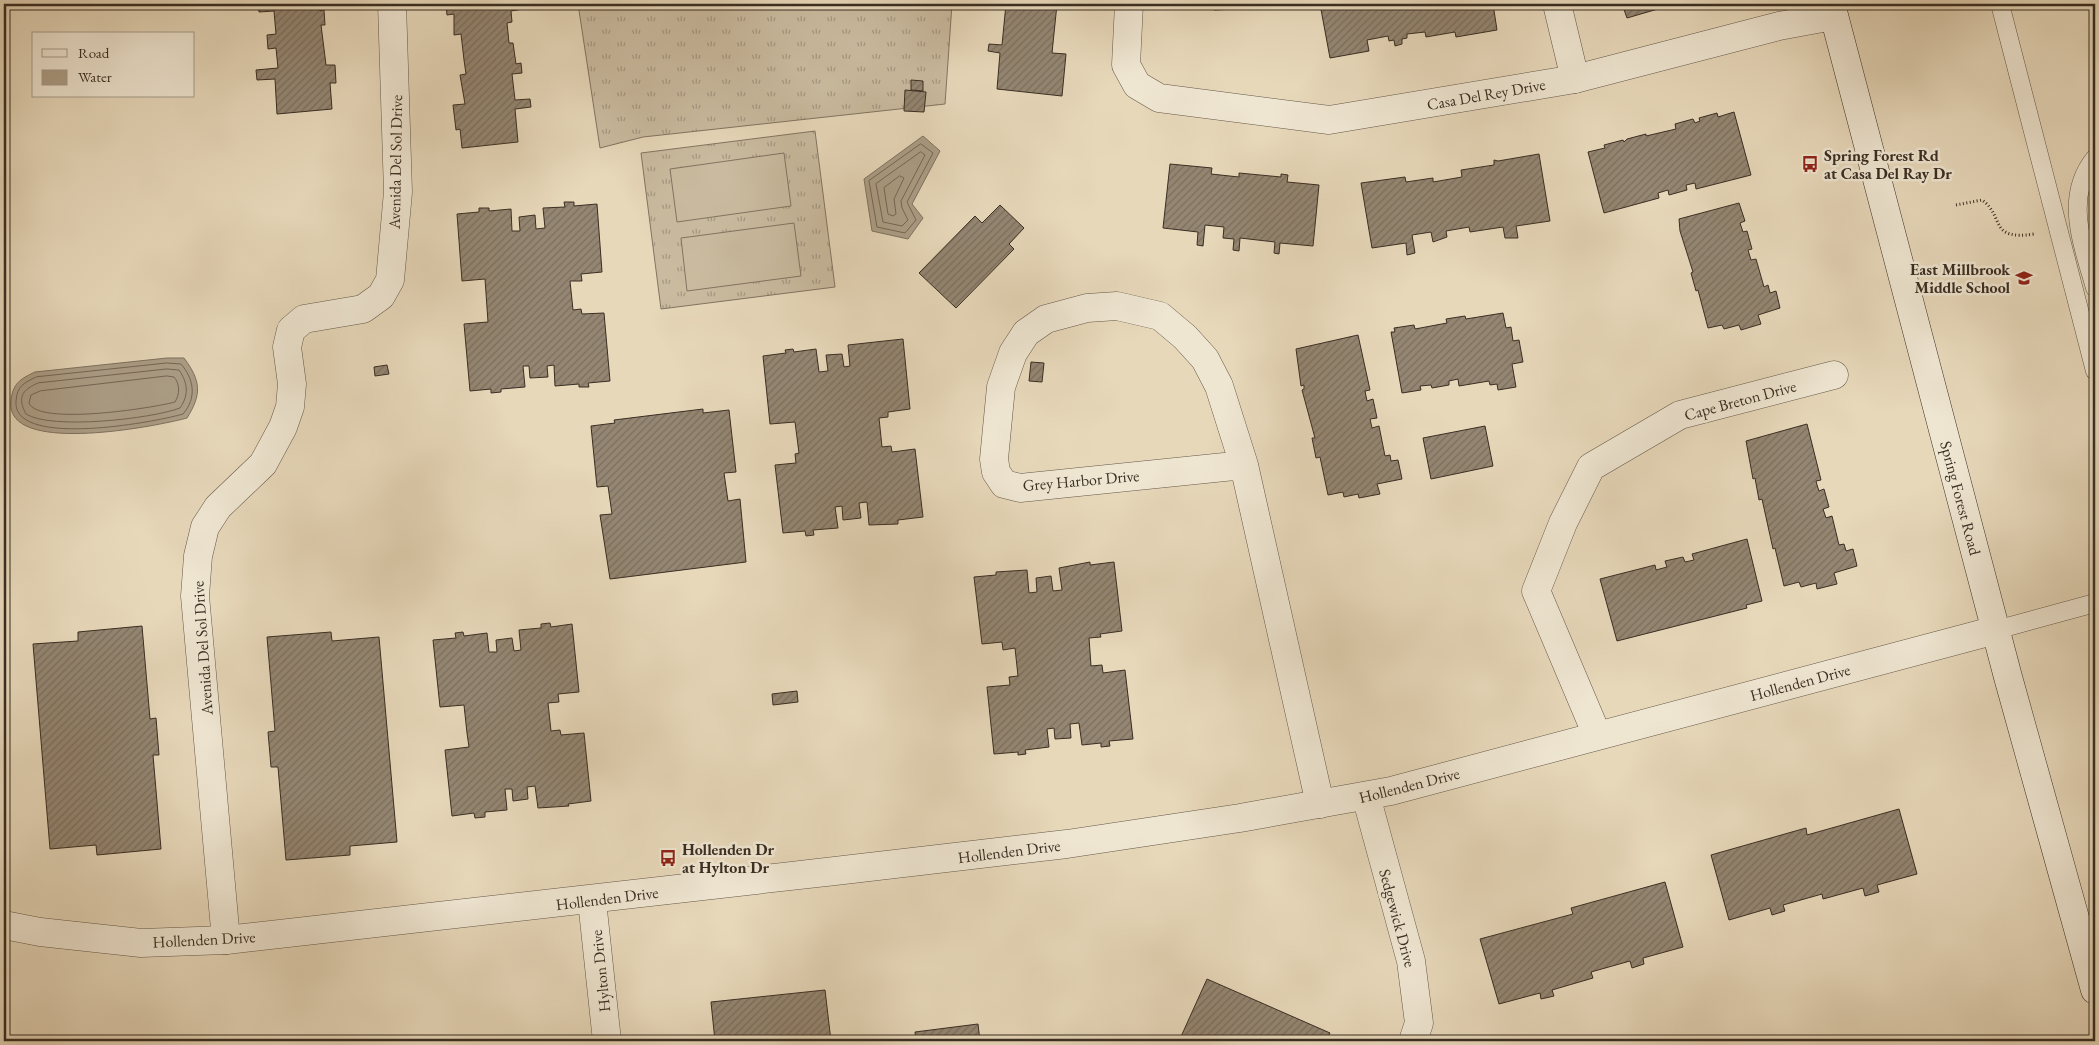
<svg xmlns="http://www.w3.org/2000/svg" width="2099" height="1045" viewBox="0 0 2099 1045" font-family="'EB Garamond',serif">
<style>
.grass{fill:url(#grass-tufts);stroke:#827462}
.pitch{fill:#cabba0;stroke:#827462}
.water{fill:#ac9e87;stroke:#7e715f}
.lines{fill:none;stroke-linecap:round;stroke-linejoin:round}
.shore{stroke:#736655;stroke-width:1}
.building{fill:url(#building-hatch);stroke:#3a2e23}
.service-casing{stroke:#655849;stroke-width:19}
.minor-casing{stroke:#655849;stroke-width:29}
.tertiary-casing{stroke:#655849;stroke-width:29}
.secondary-casing{stroke:#3a2e23;stroke-width:29}
.path{stroke:#3a2e23;stroke-width:3;stroke-dasharray:1 2.5;stroke-linecap:butt}
.service{stroke:#efe6d2;stroke-width:18}
.minor{stroke:#efe6d2;stroke-width:28}
.tertiary{stroke:#efe6d2;stroke-width:28}
.secondary{stroke:#efe6d2;stroke-width:28}
.labels{text-anchor:middle;stroke-width:5;stroke-linejoin:round;paint-order:stroke}
.street-label{font-size:16px;fill:#3a2e23;stroke:#efe6d2}
.poi-label{font-size:16px;font-weight:bold;fill:#3a2e23;stroke:#efe6d2;text-anchor:start}
</style>
<defs>
<pattern id="grass-tufts" width="24" height="20" patternUnits="userSpaceOnUse" patternTransform="scale(1.25)"><rect width="24" height="20" fill="#cabba0"/><path d="M3 7l-1-3M5 7V3M7 7l1-3M15 17l-1-3M17 17v-4M19 17l1-3" fill="none" stroke="#a59882"/></pattern>
<pattern id="building-hatch" width="6" height="6" patternUnits="userSpaceOnUse" patternTransform="scale(1.25)"><rect width="6" height="6" fill="#948672"/><path d="M-1 1l2-2M0 6l6-6M5 7l2-2" fill="none" stroke="#7a6e5d"/></pattern>
</defs>
<rect width="100%" height="100%" fill="#e7d8ba"/>
<filter id="stains"><feTurbulence type="fractalNoise" baseFrequency=".004" numOctaves="4"/><feColorMatrix values="0 0 0 0 .2 0 0 0 0 .09 0 0 0 0 .02 0 0 0 .5 -.17"/></filter>
<radialGradient id="worn" r=".72"><stop offset=".6" stop-color="#630" stop-opacity="0"/><stop offset="1" stop-color="#630" stop-opacity=".3"/></radialGradient>
<g class="grass">
<polygon points="578,4 952,4 945,104 643,137 600,148"/>
<polygon points="815,131 835,287 661,309 641,153"/>
</g>
<g class="pitch">
<polygon points="784,153 791,206 677,222 670,169"/>
<polygon points="794,223 801,276 687,291 681,238"/>
</g>
<g class="water">
<polygon points="923,136 940,151 912,204 923,218 908,239 872,231 864,179"/>
<path d="M167,358h17c17,23 18,36 3,60 -29,8 -181,38 -176,-16 1,-18 9,-23 24,-30z"/>
</g>
<g class="lines">
<g class="shore">
<polygon points="921,144 933,153 907,202 916,220 905,233 877,227 869,181"/>
<polygon points="921,152 925,155 901,201 902,208 908,220 902,226 883,222 876,184"/>
<polygon points="900,176 904,178 894,199 896,214 893,216 888,214 884,188"/>
<path d="M167,363l14,1c13,15 16,34 2,50 -27,8 -171,35 -167,-13 1,-15 8,-18 20,-24z"/>
<path d="M167,369l12,1c9,13 10,25 1,38 -29,11 -129,22 -154,6 -9,-17 -4,-24 12,-31z"/>
<path d="M167,376l7,1c6,7 6,17 1,25 -22,6 -137,24 -146,1l2,-8 9,-4z"/>
</g>
</g>
<g class="building">
<polygon points="258,4 320,4 320,11 324,10 325,25 321,25 326,65 335,65 336,83 330,83 332,109 277,114 275,79 257,80 256,70 278,68 276,48 268,49 267,35 276,34 274,11 259,12"/>
<polygon points="446,4 523,4 523,9 511,11 512,22 507,23 509,43 513,43 516,64 521,63 522,73 512,74 515,100 530,99 531,107 515,109 518,142 462,148 460,129 456,130 453,105 465,104 460,75 466,74 464,60 461,34 454,35 454,14 447,15"/>
<polygon points="1006,4 1057,4 1052,53 1066,54 1062,96 997,89 1000,53 988,51 989,44 1002,45"/>
<polygon points="1213,4 1280,4 1280,7 1214,10"/>
<polygon points="1320,4 1493,4 1497,30 1456,37 1455,32 1426,37 1425,32 1407,34 1407,38 1402,39 1402,44 1395,46 1394,40 1389,41 1388,36 1367,40 1369,51 1330,58"/>
<polygon points="1622,4 1675,4 1627,18"/>
<polygon points="911,80 923,81 923,91 911,90"/>
<polygon points="905,90 926,92 924,112 904,111"/>
<polygon points="1734,112 1751,175 1696,189 1695,183 1686,185 1687,190 1669,195 1668,190 1658,193 1659,198 1604,213 1588,152 1605,148 1604,145 1623,140 1624,142 1627,139 1646,134 1646,136 1676,129 1675,124 1693,119 1695,123 1700,121 1699,118 1717,113 1718,117"/>
<polygon points="1539,154 1550,221 1516,226 1518,238 1505,238 1503,227 1470,232 1469,227 1446,231 1447,237 1433,242 1431,232 1412,235 1415,253 1407,255 1406,243 1372,248 1361,183 1405,177 1406,182 1433,178 1433,182 1462,177 1461,170 1494,165 1494,160 1498,161"/>
<polygon points="1170,164 1212,168 1211,174 1239,177 1239,173 1281,177 1281,174 1288,175 1287,182 1319,185 1313,246 1280,243 1279,254 1274,253 1275,242 1240,238 1239,251 1233,250 1234,239 1223,238 1224,227 1205,225 1203,246 1197,245 1198,232 1163,228"/>
<polygon points="564,202 574,202 574,206 597,204 602,272 581,274 582,281 570,281 573,310 581,309 582,314 604,313 610,381 588,383 589,387 579,387 579,384 555,386 554,365 547,366 548,377 530,378 529,366 523,366 525,387 501,389 501,392 491,393 491,389 470,391 464,324 488,322 485,279 462,281 457,214 479,212 479,208 489,208 489,211 511,209 512,231 520,231 519,217 535,215 536,229 545,228 543,208 565,207"/>
<polygon points="1739,203 1745,221 1740,223 1743,232 1747,231 1752,249 1748,250 1751,260 1756,259 1764,287 1768,285 1770,293 1776,291 1780,308 1758,315 1761,324 1741,330 1739,325 1724,329 1722,325 1708,328 1698,290 1696,291 1691,273 1693,272 1680,231 1679,219"/>
<polygon points="1000,205 1024,228 1009,244 1014,249 956,308 919,273 975,216 982,223"/>
<polygon points="1503,313 1506,328 1511,327 1513,341 1519,340 1523,362 1512,364 1516,387 1498,390 1497,384 1490,385 1489,381 1459,386 1458,379 1449,381 1449,385 1432,388 1431,385 1420,386 1421,390 1402,393 1391,332 1395,332 1394,328 1414,325 1415,329 1447,323 1446,319 1465,316 1466,319"/>
<polygon points="1358,335 1370,390 1365,391 1367,401 1373,399 1377,418 1370,419 1372,428 1379,426 1385,456 1390,455 1391,461 1398,460 1402,479 1377,484 1380,494 1359,498 1358,494 1344,497 1343,492 1328,495 1320,457 1316,458 1312,438 1315,438 1302,390 1304,389 1304,385 1301,386 1296,349"/>
<polygon points="903,339 910,409 888,412 888,417 879,418 882,447 891,446 892,452 915,449 923,517 898,520 898,524 869,525 867,502 859,503 861,518 843,520 842,506 835,507 838,528 813,530 814,535 806,536 805,531 783,533 775,465 796,463 795,454 799,453 795,422 770,424 763,356 786,353 785,350 793,349 794,352 816,349 819,372 828,371 826,355 842,354 844,367 850,366 848,345"/>
<polygon points="1031,362 1044,363 1042,382 1029,381"/>
<polygon points="387,365 389,374 375,376 374,367"/>
<polygon points="703,409 703,413 729,410 736,472 724,473 728,501 740,499 746,562 610,579 600,515 612,514 608,486 597,487 591,426 615,423 614,420"/>
<polygon points="1807,424 1821,480 1816,481 1817,485 1819,491 1824,489 1829,507 1823,509 1826,518 1832,516 1839,545 1844,544 1846,551 1853,549 1857,566 1834,573 1837,584 1817,589 1816,583 1801,587 1799,582 1784,586 1775,548 1773,549 1762,499 1759,500 1755,478 1753,479 1746,441"/>
<polygon points="1485,426 1493,466 1431,479 1423,438"/>
<polygon points="1747,539 1762,601 1746,605 1747,608 1617,641 1600,579 1655,565 1656,570 1667,567 1665,561 1683,557 1685,562 1694,560 1692,554"/>
<polygon points="1090,562 1090,565 1114,562 1122,631 1100,634 1101,637 1089,638 1091,666 1102,665 1103,673 1125,670 1133,739 1109,741 1110,746 1101,747 1101,743 1082,745 1079,723 1070,724 1071,738 1055,739 1054,728 1047,729 1049,747 1025,750 1026,754 1018,755 1018,752 994,754 987,687 1010,685 1009,677 1018,676 1015,648 1003,650 1002,642 982,644 974,577 996,575 996,572 1027,570 1029,593 1037,592 1036,578 1051,576 1053,591 1062,590 1059,568"/>
<polygon points="550,623 551,627 572,624 579,692 558,694 559,702 548,703 551,731 560,730 561,735 584,733 591,801 568,804 569,806 538,808 535,786 527,787 528,799 513,801 512,789 505,789 507,810 485,812 485,817 475,818 474,813 452,816 445,750 469,747 467,733 464,705 440,707 433,640 456,638 455,633 463,632 464,636 487,633 489,652 497,652 496,640 512,638 514,651 521,650 519,630 541,628 541,624"/>
<polygon points="142,626 150,719 156,718 159,755 153,755 161,849 97,855 96,845 50,849 33,644 78,641 78,632"/>
<polygon points="331,632 332,641 379,637 397,842 350,846 350,855 286,860 278,767 271,767 270,755 268,732 275,731 267,637"/>
<polygon points="797,691 798,702 773,705 772,694"/>
<polygon points="1899,809 1917,874 1877,885 1879,892 1865,896 1863,888 1823,899 1822,894 1783,905 1785,911 1772,915 1770,908 1729,920 1711,855 1806,828 1807,835"/>
<polygon points="1665,882 1683,947 1643,958 1644,964 1632,968 1630,961 1591,972 1593,978 1552,990 1554,996 1541,999 1540,993 1499,1004 1480,939 1573,914 1571,908"/>
<polygon points="1207,979 1330,1033 1326,1041 1179,1041"/>
<polygon points="825,990 831,1041 715,1041 711,1002"/>
<polygon points="978,1024 980,1041 916,1041 915,1032"/>
</g>
<g class="lines">
<g class="service-casing">
<g id="service">
<polyline points="2000,4 2095,371"/>
<path d="M2095,158c-32,39 -12,87 0,130"/>
<polyline points="1996,630 2095,603"/>
</g>
</g>
<g class="minor-casing">
<g id="minor">
<polyline points="1129,4 1126,65 1137,85 1159,98 1329,120 1575,79 1779,26 1833,16"/>
<polyline points="1557,4 1575,79"/>
<polyline points="1244,465 1020,488 1004,484 996,472 994,459 1001,387 1013,353 1026,333 1046,319 1087,308 1117,306 1160,316 1185,337 1205,359 1219,386 1244,465 1320,804"/>
<polyline points="1597,735 1536,591 1563,523 1591,467 1680,415 1834,375"/>
<polyline points="1366,796 1411,961 1419,1023 1413,1041"/>
<polyline points="592,901 607,1041"/>
<polyline points="226,940 195,596 198,556 205,527 218,507 263,464 283,427 290,407 292,384 287,347 291,330 304,319 363,309 381,296 390,280 398,192 392,4"/>
</g>
</g>
<g class="tertiary-casing">
<polyline id="tertiary" points="4,925 40,932 141,943 226,940 835,871 1067,844 1240,818 1391,791 1996,630"/>
</g>
<g class="secondary-casing">
<polyline id="secondary" points="1831,4 2008,677 2095,990"/>
</g>
<path class="path" d="M1956,205l26,-5c23,16 6,41 52,34"/>
<use href="#service" class="service"/>
<use href="#minor" class="minor"/>
<use href="#tertiary" class="tertiary"/>
<use href="#secondary" class="secondary"/>
</g>
<defs>
<g id="bus-bare" transform="scale(1.35)"><path d="M-5-6H5V4H4V6H2V4H-2V6H-4V4H-5ZM-3.5-4V0h7V-4ZM-3.5 1.2v1.5H-2V1.2ZM2 1.2v1.5H3.5V1.2Z" fill="#8f2418" stroke="#efe6d2" stroke-width="2.5" paint-order="stroke"/></g>
<g id="school-bare" transform="scale(1.35)"><path d="M0-5L7-2L0 1L-7-2ZM-4 1L0 2.5L4 1V4Q0 6-4 4Z" fill="#8f2418" stroke="#efe6d2" stroke-width="2.5" paint-order="stroke"/></g>
</defs>
<g fill-rule="evenodd">
<use href="#bus-bare" x="1810" y="164"/>
<use href="#school-bare" x="2024" y="278"/>
<use href="#bus-bare" x="668" y="858"/>
</g>
<g class="labels">
<g class="street-label">
<text transform="translate(1486 94) rotate(-10)" y="6">Casa Del Rey Drive</text>
<text transform="translate(395 162) rotate(-89)" y="6">Avenida Del Sol Drive</text>
<text transform="translate(1740 400) rotate(-15)" y="6">Cape Breton Drive</text>
<text transform="translate(1081 480) rotate(-5)" y="6">Grey Harbor Drive</text>
<text transform="translate(1961 498) rotate(75)" y="6">Spring Forest Road</text>
<text transform="translate(202 648) rotate(-94)" y="6">Avenida Del Sol Drive</text>
<text transform="translate(1800 682) rotate(-15)" y="6">Hollenden Drive</text>
<text transform="translate(1409 785) rotate(-14)" y="6">Hollenden Drive</text>
<text transform="translate(1009 851) rotate(-7)" y="6">Hollenden Drive</text>
<text transform="translate(607 898) rotate(-7)" y="6">Hollenden Drive</text>
<text transform="translate(1398 918) rotate(75)" y="6">Sedgewick Drive</text>
<text transform="translate(204 939) rotate(-3)" y="6">Hollenden Drive</text>
<text transform="translate(600 971) rotate(-96)" y="6">Hylton Drive</text>
</g>
<g class="poi-label">
<text x="1824" y="161">Spring Forest Rd<tspan x="1824" dy="18">at Casa Del Ray Dr</tspan></text>
<text x="2010" y="275" text-anchor="end">East Millbrook<tspan x="2010" dy="18">Middle School</tspan></text>
<text x="682" y="855">Hollenden Dr<tspan x="682" dy="18">at Hylton Dr</tspan></text>
</g>
</g>
<rect width="2099" height="1045" fill="none" stroke="#e7d8ba" stroke-width="20"/>
<rect x="5" y="5" width="2089" height="1035" fill="none" stroke="#3a2e23" stroke-width="2.5"/>
<rect x="10" y="10" width="2079" height="1025" fill="none" stroke="#3a2e23"/>
<rect x="32" y="32" width="162" height="65" fill="#efe6d2" stroke="#a79c8c"/>
<rect x="42" y="49" width="25" height="8" fill="#efe6d2" stroke="#a79c8c"/>
<text x="78" y="58" font-size="15" fill="#3a2e23">Road</text>
<rect x="42" y="70" width="25" height="15" fill="#ac9e87" stroke="#a79c8c"/>
<text x="78" y="82" font-size="15" fill="#3a2e23">Water</text>
<rect width="100%" height="100%" filter="url(#stains)"/>
<rect width="100%" height="100%" fill="url(#worn)"/>
</svg>
